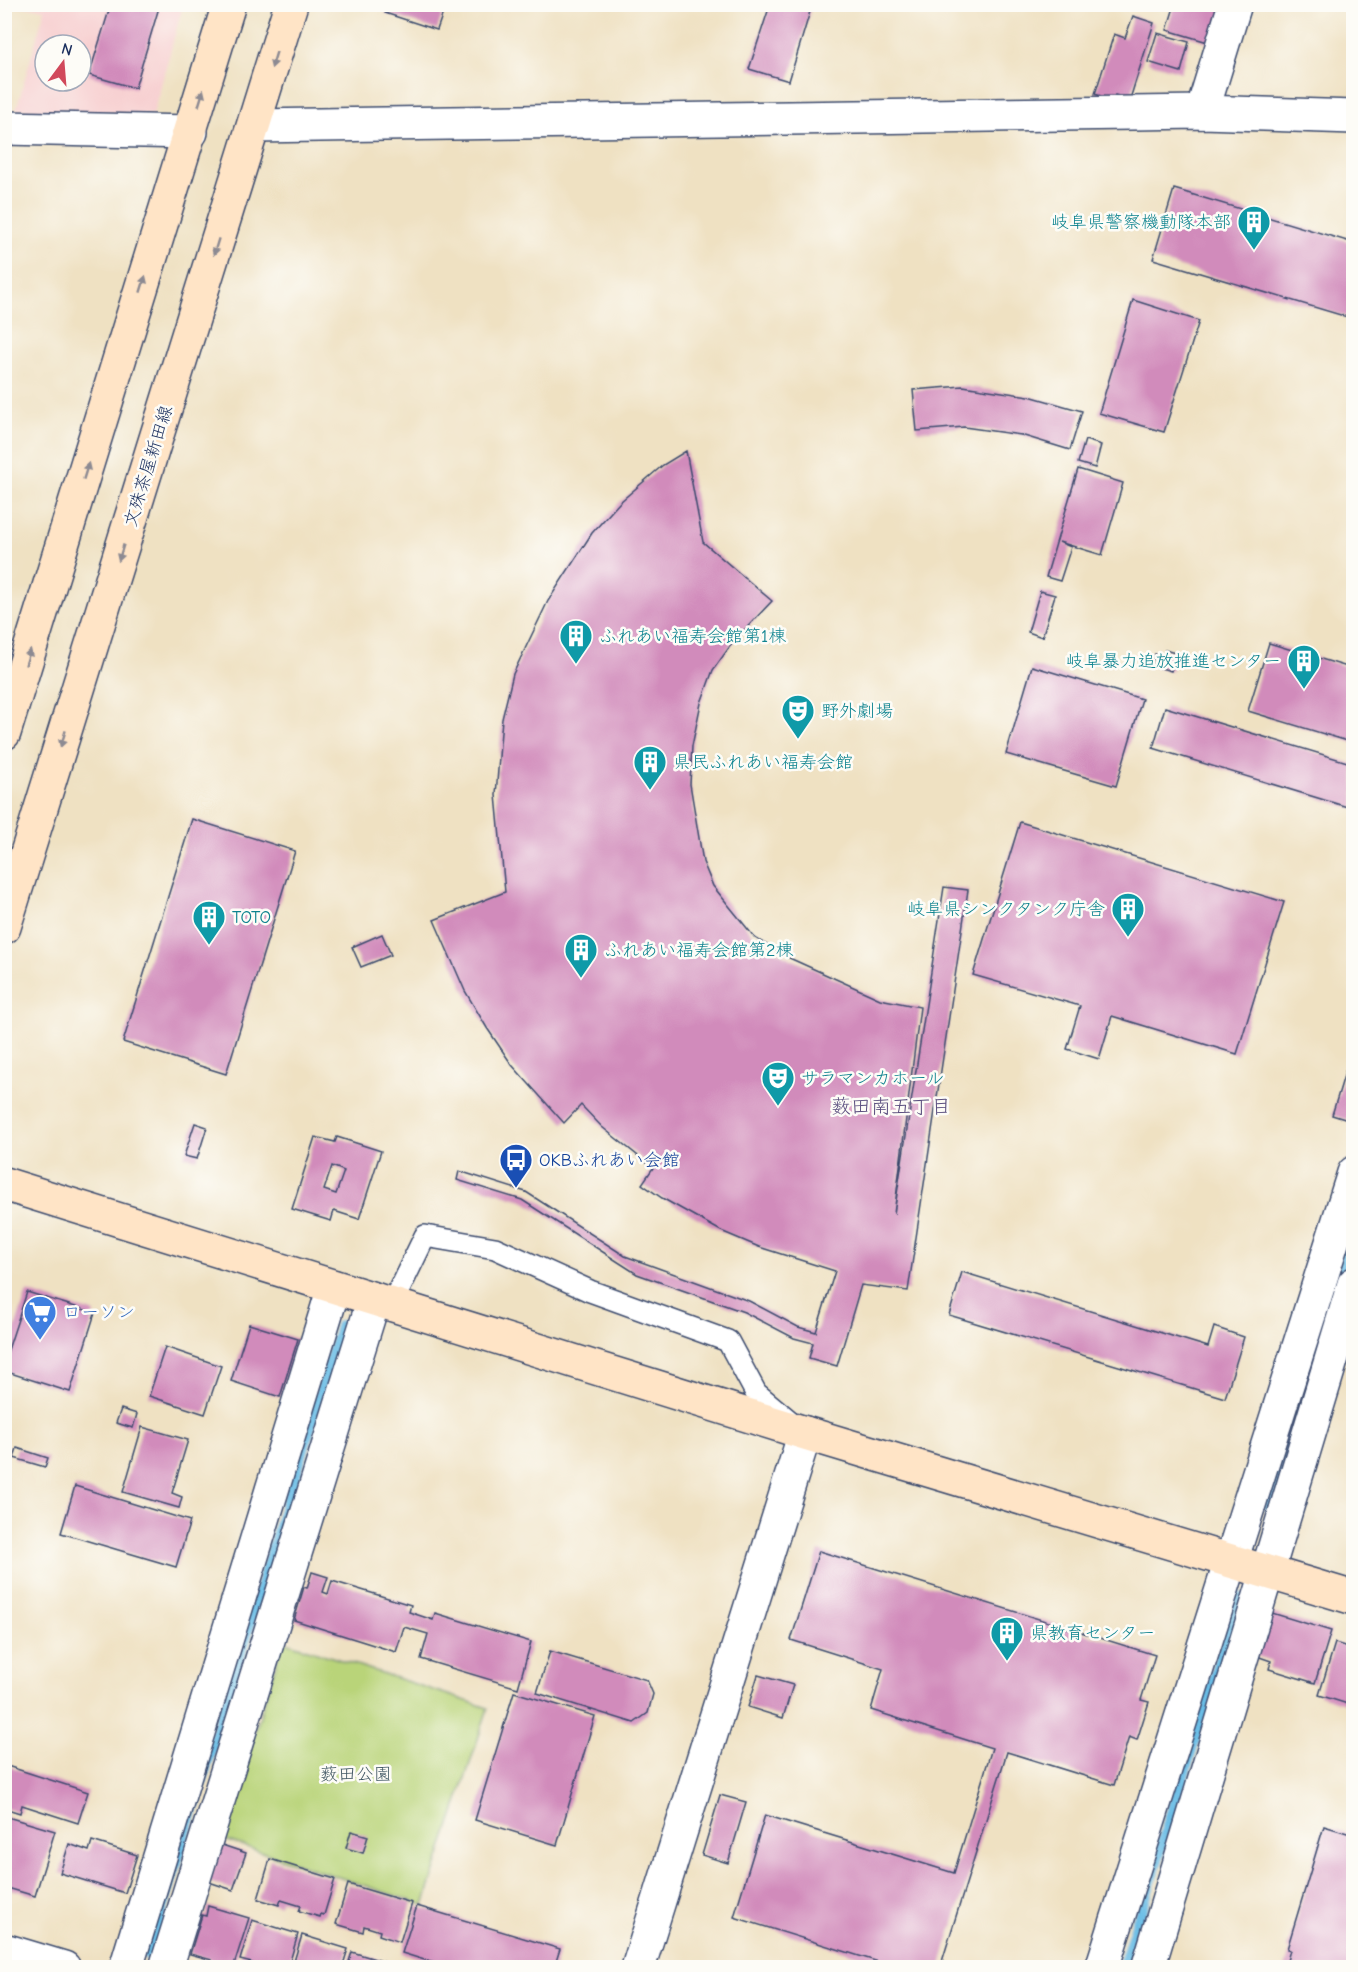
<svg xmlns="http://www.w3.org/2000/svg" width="1358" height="1972" viewBox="0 0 1358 1972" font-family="'Comic Neue','Klee One',sans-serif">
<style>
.built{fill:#f7cfd0;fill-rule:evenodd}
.green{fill:#b9d479;stroke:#6a826c;stroke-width:1.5}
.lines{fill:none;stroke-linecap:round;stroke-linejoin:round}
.stream{stroke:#6bbde6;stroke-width:12}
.building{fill:#d18bbb;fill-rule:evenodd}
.lane-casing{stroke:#3b4a6d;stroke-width:24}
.street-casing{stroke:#3b4a6d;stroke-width:36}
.secondary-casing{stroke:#3b4a6d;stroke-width:36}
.lane{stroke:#fff;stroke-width:21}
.street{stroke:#fff;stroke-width:33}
.secondary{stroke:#ffe4c6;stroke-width:33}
.oneway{fill:#8d8a92}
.labels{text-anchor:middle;stroke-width:5;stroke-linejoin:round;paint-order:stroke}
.culture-label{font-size:18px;fill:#0d838f;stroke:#fdfcf7;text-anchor:start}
.street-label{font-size:18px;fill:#1b2f5e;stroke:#fdfcf7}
.transit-label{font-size:18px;fill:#164399;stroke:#fdfcf7;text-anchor:start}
.shop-label{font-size:18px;fill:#366cbe;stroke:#fdfcf7;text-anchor:start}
.park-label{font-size:18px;fill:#425865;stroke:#fdfcf7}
.neighbourhood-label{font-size:20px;fill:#5b4f7f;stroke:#fdfcf7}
</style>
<rect width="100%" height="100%" fill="#fdfcf7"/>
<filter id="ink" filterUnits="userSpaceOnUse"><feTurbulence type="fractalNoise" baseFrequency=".0167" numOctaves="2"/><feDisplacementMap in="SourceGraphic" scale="12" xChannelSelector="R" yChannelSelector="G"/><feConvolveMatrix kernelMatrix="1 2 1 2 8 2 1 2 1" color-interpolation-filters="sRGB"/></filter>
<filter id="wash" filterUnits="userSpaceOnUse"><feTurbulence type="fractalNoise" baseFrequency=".008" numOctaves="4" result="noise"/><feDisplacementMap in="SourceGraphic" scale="24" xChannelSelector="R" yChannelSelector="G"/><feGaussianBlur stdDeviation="1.35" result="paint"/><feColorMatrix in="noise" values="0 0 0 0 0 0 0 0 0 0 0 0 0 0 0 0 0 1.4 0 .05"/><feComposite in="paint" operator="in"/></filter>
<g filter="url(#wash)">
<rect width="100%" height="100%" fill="#efe1c2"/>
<path class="built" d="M6,5h177l-30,110 -137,-5 29,-101zM45,45h36v36h-36z"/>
<polygon class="green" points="283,1641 488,1708 424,1905 222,1839"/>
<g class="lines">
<g class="stream">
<polyline points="1268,1505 1349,1244"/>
<polyline points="148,1954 341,1326"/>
<polyline points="1123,1968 1239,1598"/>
</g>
</g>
<g id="blocks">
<g class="building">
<polygon points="111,4 160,4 135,88 89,75"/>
<polygon points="387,4 446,4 437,30 385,13"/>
<polygon points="1175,4 1230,4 1218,45 1167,30"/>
<polygon points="770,5 812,5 789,81 749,69"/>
<polygon points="1133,16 1154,23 1130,99 1115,95 1114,100 1095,94 1114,34 1125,38"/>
<polygon points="1157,33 1189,42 1181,72 1148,62"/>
<polygon points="1174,189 1354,243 1354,319 1153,259"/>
<polygon points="1133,300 1199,321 1164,432 1099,413"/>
<polygon points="963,386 1029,396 1082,411 1070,450 1021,435 964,427 917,431 913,390"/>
<polygon points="1085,440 1101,445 1095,468 1078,463"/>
<polygon points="686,451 703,542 772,601 733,642 713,670 701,703 692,746 690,784 703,862 713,886 755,938 785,956 880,999 920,1007 894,1214 944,887 968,890 908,1291 861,1285 837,1366 809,1358 813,1343 794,1338 744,1312 637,1274 522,1200 457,1180 459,1171 526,1192 625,1256 749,1301 798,1327 816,1332 835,1271 759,1247 721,1231 662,1198 642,1184 653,1168 602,1127 581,1105 564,1123 512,1065 487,1028 465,991 434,920 505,892 496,795 502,719 513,674 548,601 592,533 620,502 663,465"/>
<polygon points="1078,469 1123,483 1102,555 1059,542 1071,547 1060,581 1046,577"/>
<polygon points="1040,591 1055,595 1042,637 1028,632"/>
<polygon points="1269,643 1354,669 1354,743 1248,711"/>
<polygon points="1165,650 1175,653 1171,671 1151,665 1155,654 1163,657"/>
<polygon points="1032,666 1142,699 1116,786 1006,754"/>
<polygon points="1165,707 1354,764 1354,809 1153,748"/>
<polygon points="192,819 295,851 226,1074 123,1042"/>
<polygon points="1020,822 1284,902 1237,1054 1112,1016 1099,1059 1067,1049 1080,1006 973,975"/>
<polygon points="382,934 391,955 361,967 352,947"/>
<polygon points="1350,1056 1354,1057 1354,1103 1348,1120 1332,1115"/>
<polygon points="195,1123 207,1127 197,1159 184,1156"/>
<path d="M315,1137l20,5 2,-5 44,14 -22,68 -25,-8 -3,10 -39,-12zM332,1166l12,5 -8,23 -12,-4z"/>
<polygon points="962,1272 1208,1347 1214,1327 1244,1337 1225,1398 949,1315"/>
<polygon points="27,1292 95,1313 70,1392 4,1371 4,1362"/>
<polygon points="249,1324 298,1339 280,1397 231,1381"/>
<polygon points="165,1347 221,1366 205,1414 149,1396"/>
<polygon points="121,1409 137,1414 133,1428 116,1423"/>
<polygon points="142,1427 188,1440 172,1493 182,1497 179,1508 123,1492"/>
<polygon points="17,1448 48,1458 45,1467 14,1458"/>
<polygon points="75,1486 190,1521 176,1567 61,1533"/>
<polygon points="819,1551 1155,1655 1141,1700 1149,1702 1137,1740 1129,1737 1114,1785 1007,1752 940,1968 898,1968 734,1917 765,1815 954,1873 992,1748 871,1710 883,1669 791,1640"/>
<polygon points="312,1572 328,1577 323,1592 328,1594 332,1581 411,1605 409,1612 433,1620 435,1613 531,1642 518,1688 421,1659 428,1634 404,1627 396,1652 294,1620 304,1587 307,1588"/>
<polygon points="1262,1610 1331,1631 1315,1683 1269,1669 1271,1661 1248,1653"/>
<polygon points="1335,1643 1354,1649 1354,1706 1319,1695"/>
<polygon points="550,1651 647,1680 653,1694 648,1713 634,1723 537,1693"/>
<polygon points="758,1675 793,1685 783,1718 748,1707"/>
<polygon points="514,1692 595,1716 557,1845 475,1820"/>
<polygon points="4,1765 88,1792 78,1823 22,1805 20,1813 4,1808"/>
<polygon points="720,1795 746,1802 728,1863 702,1855"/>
<polygon points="4,1816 55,1831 35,1896 4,1887"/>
<polygon points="1324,1826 1354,1835 1354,1968 1285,1968 1290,1950 1287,1949"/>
<polygon points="351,1831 368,1836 363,1853 346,1848"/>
<polygon points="92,1841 137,1855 125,1893 60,1873 69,1844 89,1851"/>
<polygon points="222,1845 246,1853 233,1890 209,1882"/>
<polygon points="270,1859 335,1879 324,1915 321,1914 320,1917 299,1911 301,1906 281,1900 279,1905 258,1899"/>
<polygon points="348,1884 412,1903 400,1942 379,1935 380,1931 364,1926 363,1932 336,1924"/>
<polygon points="208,1906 249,1918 233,1968 209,1968 212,1960 190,1954 202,1915 206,1916"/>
<polygon points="417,1906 560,1949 554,1968 450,1968 402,1953"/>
<polygon points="252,1920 298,1934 288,1968 250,1968 252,1963 240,1960"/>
<polygon points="302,1935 348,1949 342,1968 292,1968"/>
<polygon points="352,1952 392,1964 391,1968 347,1968"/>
</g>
</g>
</g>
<g filter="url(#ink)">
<use href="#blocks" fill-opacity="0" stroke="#3b4a6d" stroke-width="1.5"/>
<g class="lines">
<g class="lane-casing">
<polyline id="lane" points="392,1304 425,1236 495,1248 590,1291 728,1341 756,1393 792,1423"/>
</g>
<g class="street-casing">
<g id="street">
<polyline points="1202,112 1235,4"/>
<polyline points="254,126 1202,112 1354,117"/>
<polyline points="4,128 191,132"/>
<polyline points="4,1950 64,1968"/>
<polyline points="126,1968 334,1287"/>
<polyline points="166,1968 374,1299"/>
<polyline points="638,1968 805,1433"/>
<polyline points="1102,1968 1354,1173"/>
<polyline points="1148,1968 1354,1284"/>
</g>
</g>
<g class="secondary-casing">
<g id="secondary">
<polyline points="4,733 229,4"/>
<polyline points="4,927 291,4"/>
<polyline points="4,1184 805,1433 1354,1598"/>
</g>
</g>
<use href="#lane" class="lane"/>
<use href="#street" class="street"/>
<use href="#secondary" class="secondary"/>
</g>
<defs><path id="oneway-solid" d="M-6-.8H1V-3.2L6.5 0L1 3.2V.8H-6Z" transform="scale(1.5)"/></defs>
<g class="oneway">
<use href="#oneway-solid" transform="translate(274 60) rotate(107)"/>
<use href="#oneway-solid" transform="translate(201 98) rotate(-73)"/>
<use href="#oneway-solid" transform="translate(216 247) rotate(107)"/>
<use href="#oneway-solid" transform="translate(143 284) rotate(-73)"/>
<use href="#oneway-solid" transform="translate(86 471) rotate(-73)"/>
<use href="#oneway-solid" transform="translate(121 553) rotate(107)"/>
<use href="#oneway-solid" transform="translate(28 657) rotate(-73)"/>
<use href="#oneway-solid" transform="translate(63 739) rotate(107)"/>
</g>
</g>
<defs>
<g id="building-pin" transform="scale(1.725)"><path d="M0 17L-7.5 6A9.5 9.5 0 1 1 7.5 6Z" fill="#0f9aa8" stroke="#fdfcf7"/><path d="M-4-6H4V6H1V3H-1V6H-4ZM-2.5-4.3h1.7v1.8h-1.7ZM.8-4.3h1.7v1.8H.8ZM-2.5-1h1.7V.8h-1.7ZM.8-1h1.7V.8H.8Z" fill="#fff"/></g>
<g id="theatre-pin" transform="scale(1.725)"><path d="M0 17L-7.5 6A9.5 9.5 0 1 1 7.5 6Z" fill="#0f9aa8" stroke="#fdfcf7"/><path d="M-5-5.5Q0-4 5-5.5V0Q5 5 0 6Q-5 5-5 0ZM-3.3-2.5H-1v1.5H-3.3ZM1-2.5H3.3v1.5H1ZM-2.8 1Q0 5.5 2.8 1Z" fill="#fff"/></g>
<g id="bus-pin" transform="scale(1.725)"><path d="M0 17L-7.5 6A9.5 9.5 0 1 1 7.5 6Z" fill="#1a4fb4" stroke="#fdfcf7"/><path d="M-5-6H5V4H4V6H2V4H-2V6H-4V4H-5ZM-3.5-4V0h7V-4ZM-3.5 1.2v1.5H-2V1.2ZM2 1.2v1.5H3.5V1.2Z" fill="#fff"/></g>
<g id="supermarket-pin" transform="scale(1.725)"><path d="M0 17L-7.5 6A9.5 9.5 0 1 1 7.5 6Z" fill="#3f7fe0" stroke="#fdfcf7"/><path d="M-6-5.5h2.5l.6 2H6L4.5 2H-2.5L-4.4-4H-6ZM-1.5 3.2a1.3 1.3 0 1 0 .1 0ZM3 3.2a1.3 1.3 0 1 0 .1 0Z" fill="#fff"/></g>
</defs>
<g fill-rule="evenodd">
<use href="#building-pin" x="1254" y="222"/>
<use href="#building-pin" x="576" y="636"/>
<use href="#building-pin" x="1304" y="661"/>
<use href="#theatre-pin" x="798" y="711"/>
<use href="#building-pin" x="650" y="762"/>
<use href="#building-pin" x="1128" y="909"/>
<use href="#building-pin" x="209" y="917"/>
<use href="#building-pin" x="581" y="950"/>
<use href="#theatre-pin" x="778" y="1078"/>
<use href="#bus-pin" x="516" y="1160"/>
<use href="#supermarket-pin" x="40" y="1312"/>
<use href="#building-pin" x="1007" y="1633"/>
</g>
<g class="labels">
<g class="culture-label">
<text x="1231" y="228" text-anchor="end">岐阜県警察機動隊本部</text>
<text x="599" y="642">ふれあい福寿会館第1棟</text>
<text x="1281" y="667" text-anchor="end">岐阜暴力追放推進センター</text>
<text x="821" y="717">野外劇場</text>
<text x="673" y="768">県民ふれあい福寿会館</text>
<text x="1105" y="915" text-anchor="end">岐阜県シンクタンク庁舎</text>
<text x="232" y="923">TOTO</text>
<text x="604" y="956">ふれあい福寿会館第2棟</text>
<text x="801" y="1084">サラマンカホール</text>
<text x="1030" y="1639">県教育センター</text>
</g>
<g class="street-label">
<text transform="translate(148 466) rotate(-73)" y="6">文殊茶屋新田線</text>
</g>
<g class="transit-label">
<text x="539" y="1166">OKBふれあい会館</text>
</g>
<g class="shop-label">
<text x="63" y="1318">ローソン</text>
</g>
<g class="park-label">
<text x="356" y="1780">薮田公園</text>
</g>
<g class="neighbourhood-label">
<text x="891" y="1113">薮田南五丁目</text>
</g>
</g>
<rect width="1358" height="1972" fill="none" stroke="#fdfcf7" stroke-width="24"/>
<g transform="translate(63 63) rotate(16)"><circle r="28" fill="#fdfcf7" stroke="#a3aaba" stroke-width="1.5"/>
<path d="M0-4.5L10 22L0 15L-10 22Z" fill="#d1495b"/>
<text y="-9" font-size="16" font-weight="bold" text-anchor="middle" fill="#1b2f5e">N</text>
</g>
</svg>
